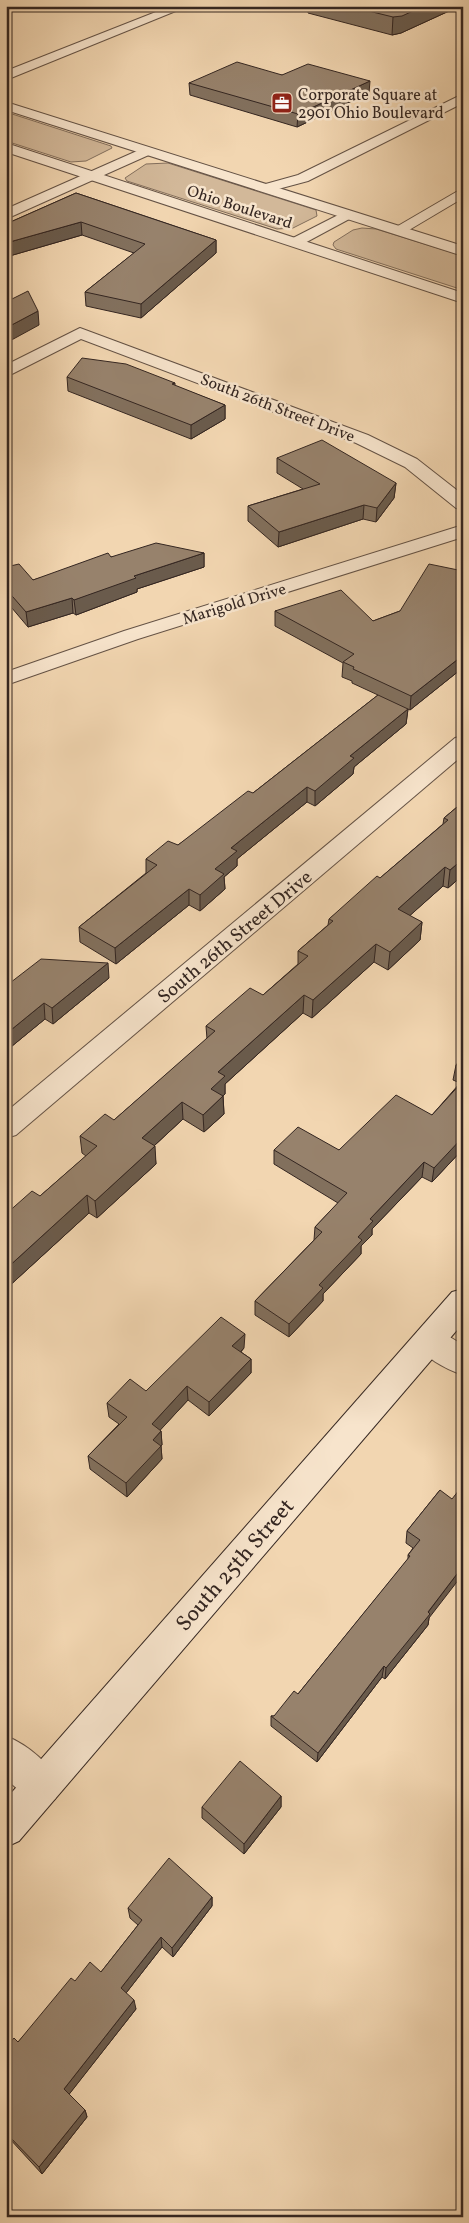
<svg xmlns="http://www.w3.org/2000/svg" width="469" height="2223" viewBox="0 0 469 2223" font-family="Vollkorn,serif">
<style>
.green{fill:#d2b899;stroke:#836f5d}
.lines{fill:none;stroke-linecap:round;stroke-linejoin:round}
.minor-casing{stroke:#645245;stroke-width:2}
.tertiary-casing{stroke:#645245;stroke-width:2}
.secondary-casing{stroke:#342621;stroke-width:2}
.minor{fill:#f7e4cc;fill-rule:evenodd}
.tertiary{fill:#f7e4cc;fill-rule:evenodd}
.secondary{fill:#f7e4cc;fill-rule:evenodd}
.wall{fill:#82705d;stroke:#342621}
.shaded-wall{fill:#6a5b4c;stroke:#342621}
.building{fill:#97826c;stroke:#342621}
.labels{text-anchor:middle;stroke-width:5;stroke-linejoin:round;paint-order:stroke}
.far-poi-label{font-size:16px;fill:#342621;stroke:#f7e4cc;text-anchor:start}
.far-street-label{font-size:16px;fill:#342621;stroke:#f7e4cc}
.street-label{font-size:19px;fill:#342621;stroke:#f7e4cc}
.near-street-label{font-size:22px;fill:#342621;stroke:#f7e4cc}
</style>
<rect width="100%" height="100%" fill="#f2d6b1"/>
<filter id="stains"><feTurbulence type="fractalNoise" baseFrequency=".004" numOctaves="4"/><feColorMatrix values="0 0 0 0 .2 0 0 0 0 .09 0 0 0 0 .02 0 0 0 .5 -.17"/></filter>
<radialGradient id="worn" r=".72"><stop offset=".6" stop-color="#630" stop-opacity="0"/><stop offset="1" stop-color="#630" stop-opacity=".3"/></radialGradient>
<g class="green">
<polygon points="6,112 111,146 112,148 86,161 71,162 6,141"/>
<polygon points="168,163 316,210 317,216 293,228 277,229 127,181 125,178 146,164"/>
<polygon points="362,228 376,229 463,256 463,290 336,249 333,245 334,242 353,230"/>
</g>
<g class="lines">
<g class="minor-casing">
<g id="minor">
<polygon points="171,6 188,6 6,80 6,71"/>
<polygon points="463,94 463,103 308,181 267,192 260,188 262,185 298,175"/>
<polygon points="146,147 153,151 151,154 6,219 6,209"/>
<polygon points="463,188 463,198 404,233 399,235 391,230"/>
<polygon points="348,210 355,214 353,217 301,245 296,247 288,242 291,239"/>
<polygon points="80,328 368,435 417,459 463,495 463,510 456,508 405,467 356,443 81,339 6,377 6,365"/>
<polygon points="463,525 463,537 138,639 6,685 6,672 124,631"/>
<polygon points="463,736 463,755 16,1135 6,1138 6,1112 455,738"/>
<path d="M429,1327l11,4 23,14v30c-17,-6 -41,-18 -49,-35l4,-9z"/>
<path d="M6,1736c22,9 46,29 55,50l-6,13 -13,6 -13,-6 -23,-20z"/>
</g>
</g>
<g class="tertiary-casing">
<g id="tertiary">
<polygon points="6,102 463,246 463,256 6,110"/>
<polygon points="6,143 463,293 463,303 6,152"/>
</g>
</g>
<g class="secondary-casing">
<polygon id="secondary" points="463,1289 463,1323 19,1841 6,1847 6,1799 452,1292"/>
</g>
<use href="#minor" class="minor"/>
<use href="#tertiary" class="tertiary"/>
<use href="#secondary" class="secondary"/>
</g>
<g class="wall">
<polygon points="308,6 460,6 401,33 392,35 308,13"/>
<polygon points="282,75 369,93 297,127 190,95 189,83"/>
<polygon points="76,193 216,240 216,253 141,318 86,306 85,292 134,253 82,235 6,257 6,224"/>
<polygon points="67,377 175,383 175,386 225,405 225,419 191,439 68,391"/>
<polygon points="277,458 396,483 394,498 376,522 363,519 278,547 248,521 248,506 303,489 277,473"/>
<polygon points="204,553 204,567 137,589 137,592 76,615 73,613 28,627 6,601 6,567 33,580 111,557"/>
<polygon points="463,571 463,671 460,670 410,710 408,709 406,724 354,767 353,774 315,806 307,802 237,859 237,866 224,877 225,889 200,911 189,905 116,964 80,942 79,927 146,873 146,859 178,845 253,793 378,695 352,683 352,681 342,677 343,663 275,626 275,611 373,621 400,611"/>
<polygon points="463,802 463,875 448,888 443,886 409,916 422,922 420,940 388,970 374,962 312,1018 303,1013 225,1084 225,1094 223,1096 224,1114 204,1132 183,1119 154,1146 156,1164 97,1218 89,1213 6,1289 6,1214 40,1196 86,1156 82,1153 80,1136 114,1120 207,1039 206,1026 263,995 298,964 298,951 328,925 329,919 380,878 443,824 444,818"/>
<polygon points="109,978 53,1024 45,1019 6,1051 6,986"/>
<polygon points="463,1057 463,1149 432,1182 422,1177 372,1229 372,1235 361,1246 361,1254 323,1294 323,1301 289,1337 255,1315 255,1301 314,1240 315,1227 338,1203 274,1164 274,1150 339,1150 432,1115 460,1083 453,1080 456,1065"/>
<polygon points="244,1348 241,1352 251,1359 251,1373 209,1416 188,1400 160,1430 161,1431 162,1445 161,1446 162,1459 127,1497 90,1469 88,1456 119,1424 109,1417 107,1403 146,1391"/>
<polygon points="440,1490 429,1618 428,1625 385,1679 382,1677 317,1762 271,1726 271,1716 274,1716 298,1694 408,1559 408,1555 413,1548 406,1543 407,1531"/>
<polygon points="281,1796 281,1807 244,1854 202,1818 202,1807"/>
<polygon points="212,1897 212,1906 173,1957 162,1947 126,1993 136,2009 69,2094 85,2110 87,2117 42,2174 9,2138 6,2141 6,2047 18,2042 75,1981 101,1972 138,1925 130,1918 128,1908"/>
</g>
<g class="shaded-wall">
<polygon points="424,6 460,6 401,33 392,35 393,17"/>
<polygon points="370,81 369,93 297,127 298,114"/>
<polygon points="81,222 82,235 6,257 6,243"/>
<polygon points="216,240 216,253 141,318 141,304"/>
<polygon points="38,311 39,325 6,343 6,328"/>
<polygon points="225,405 225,419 191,439 191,425"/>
<polygon points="396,483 394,498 376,522 377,508"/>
<polygon points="364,505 363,519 278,547 279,532"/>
<polygon points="204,553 204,567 137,589 137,592 76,615 74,600 134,576"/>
<polygon points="72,598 73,613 28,627 26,612"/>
<polygon points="462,656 460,670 410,710 411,696"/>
<polygon points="408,709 406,724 354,767 353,774 315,806 315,791 350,756"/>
<polygon points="6,755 7,755 9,770 6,771"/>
<polygon points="307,787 307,802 237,859 237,866 224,877 225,889 200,911 200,895 215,869 231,848"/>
<polygon points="463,859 463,875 448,888 450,870"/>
<polygon points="445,867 443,886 396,928 398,909"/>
<polygon points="189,889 189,905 116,964 115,948"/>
<polygon points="422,922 420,940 388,970 390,952"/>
<polygon points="376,944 374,962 312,1018 313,1000"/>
<polygon points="108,963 109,978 53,1024 52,1008"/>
<polygon points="304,995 303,1013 225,1084 225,1094 211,1107 211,1089 218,1072"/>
<polygon points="44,1003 45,1019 6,1051 6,1034"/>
<polygon points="223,1096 224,1114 204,1132 203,1115"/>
<polygon points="182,1102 183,1119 143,1156 142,1138"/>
<polygon points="463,1129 463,1149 432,1182 434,1168"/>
<polygon points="155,1146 156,1164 97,1218 95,1201"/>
<polygon points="424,1162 422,1177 372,1229 372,1235 361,1246 361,1254 323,1294 323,1301 289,1337 289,1324 319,1285 358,1237 370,1219"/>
<polygon points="87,1195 89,1213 6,1289 6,1269"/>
<polygon points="245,1334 244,1348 232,1360 232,1346"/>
<polygon points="251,1359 251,1373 209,1416 209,1402"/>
<polygon points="187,1386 188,1400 153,1438 152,1424"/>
<polygon points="161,1431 162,1445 161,1446 162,1459 127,1497 126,1483 153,1440"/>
<polygon points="463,1566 463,1574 429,1618 428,1625 385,1679 386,1668"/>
<polygon points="384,1666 382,1677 317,1762 318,1753"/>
<polygon points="281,1796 281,1807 244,1854 244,1844"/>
<polygon points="212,1897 212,1906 173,1957 172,1948"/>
<polygon points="161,1937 162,1947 123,1997 121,1988"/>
<polygon points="134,2000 136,2009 67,2097 64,2089"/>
<polygon points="85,2110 87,2117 42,2174 39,2167"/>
<polygon points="6,2134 9,2138 6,2141"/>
</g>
<g class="building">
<polygon points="348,6 424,6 402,16 393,17"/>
<polygon points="237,62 282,75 308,64 370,81 298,114 189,83"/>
<polygon points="76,193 216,240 141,304 85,292 145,244 81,222 6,243 6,224"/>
<polygon points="28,291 38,311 6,328 6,302"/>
<polygon points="82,358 126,364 175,383 172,384 225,405 191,425 67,377"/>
<polygon points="322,440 396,483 377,508 364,505 279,532 248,506 320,484 277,458"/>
<polygon points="156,543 204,553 134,576 136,578 74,600 72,598 26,612 6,589 6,567 19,564 33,580 108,553 111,557"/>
<polygon points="429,564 463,571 463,656 462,656 411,696 353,669 354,667 343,662 354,654 275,611 341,590 373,621 400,611"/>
<polygon points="378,695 408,709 350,756 354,758 315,791 307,787 231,848 237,851 215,869 224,874 200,895 189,889 115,948 79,927 157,865 146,859 168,841 178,845 248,791 253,793"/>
<polygon points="463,802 463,859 450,870 445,867 398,909 422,922 390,952 376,944 313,1000 304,995 218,1072 225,1076 211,1089 223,1096 203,1115 182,1102 142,1138 155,1146 95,1201 87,1195 6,1269 6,1214 32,1191 40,1196 97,1146 80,1136 105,1114 114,1120 215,1031 206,1026 250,988 263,995 308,956 298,951 333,921 329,919 377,876 380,878 448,820 444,818"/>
<polygon points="41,959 108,963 52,1008 44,1003 6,1034 6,986"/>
<polygon points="463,1057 463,1069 456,1065"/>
<polygon points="463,1081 463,1129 461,1131 463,1132 463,1137 434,1168 424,1162 370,1219 373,1221 358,1237 362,1240 319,1285 323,1288 289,1324 255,1301 322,1232 315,1227 347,1193 274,1150 298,1127 339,1150 396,1095 432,1115"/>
<polygon points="221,1317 245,1334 232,1346 251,1359 209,1402 187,1386 152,1424 161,1431 153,1440 161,1446 126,1483 88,1456 127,1417 107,1403 130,1379 146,1391"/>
<polygon points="463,1485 463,1566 428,1612 430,1614 386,1668 384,1666 318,1753 271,1716 274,1716 294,1691 298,1694 410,1556 408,1555 420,1540 407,1531 440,1490 452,1499"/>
<polygon points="240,1761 281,1796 244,1844 202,1807"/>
<polygon points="169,1858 212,1897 172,1948 161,1937 121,1988 134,2000 64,2089 85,2110 39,2167 6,2133 6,2047 14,2038 18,2042 71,1978 75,1981 90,1962 101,1972 142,1920 128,1908"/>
</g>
<defs>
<g id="office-square" transform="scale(1.125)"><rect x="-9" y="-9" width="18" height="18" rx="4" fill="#8f2418" stroke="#f7e4cc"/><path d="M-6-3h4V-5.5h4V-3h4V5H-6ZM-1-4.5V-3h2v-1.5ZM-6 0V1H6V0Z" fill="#fff"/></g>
</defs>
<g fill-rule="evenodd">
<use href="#office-square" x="282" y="103"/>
</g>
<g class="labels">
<g class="far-poi-label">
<text x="298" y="100">Corporate Square at<tspan x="298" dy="18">2901 Ohio Boulevard</tspan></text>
</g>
<g class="far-street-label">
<text transform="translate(240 206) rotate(18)" y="6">Ohio Boulevard</text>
<text transform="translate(278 407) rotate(21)" y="6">South 26th Street Drive</text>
<text transform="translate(234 603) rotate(-17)" y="6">Marigold Drive</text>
</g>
<g class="street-label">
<text transform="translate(234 936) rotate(-40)" y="7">South 26th Street Drive</text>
</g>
<g class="near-street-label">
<text transform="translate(234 1564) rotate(-49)" y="8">South 25th Street</text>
</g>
</g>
<rect width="469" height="2223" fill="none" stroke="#f2d6b1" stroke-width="25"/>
<rect x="8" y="8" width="454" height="2208" fill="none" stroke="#342621" stroke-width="2.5"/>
<rect x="12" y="12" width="444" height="2198" fill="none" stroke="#342621"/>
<rect width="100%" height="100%" filter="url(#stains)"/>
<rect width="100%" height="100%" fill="url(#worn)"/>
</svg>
